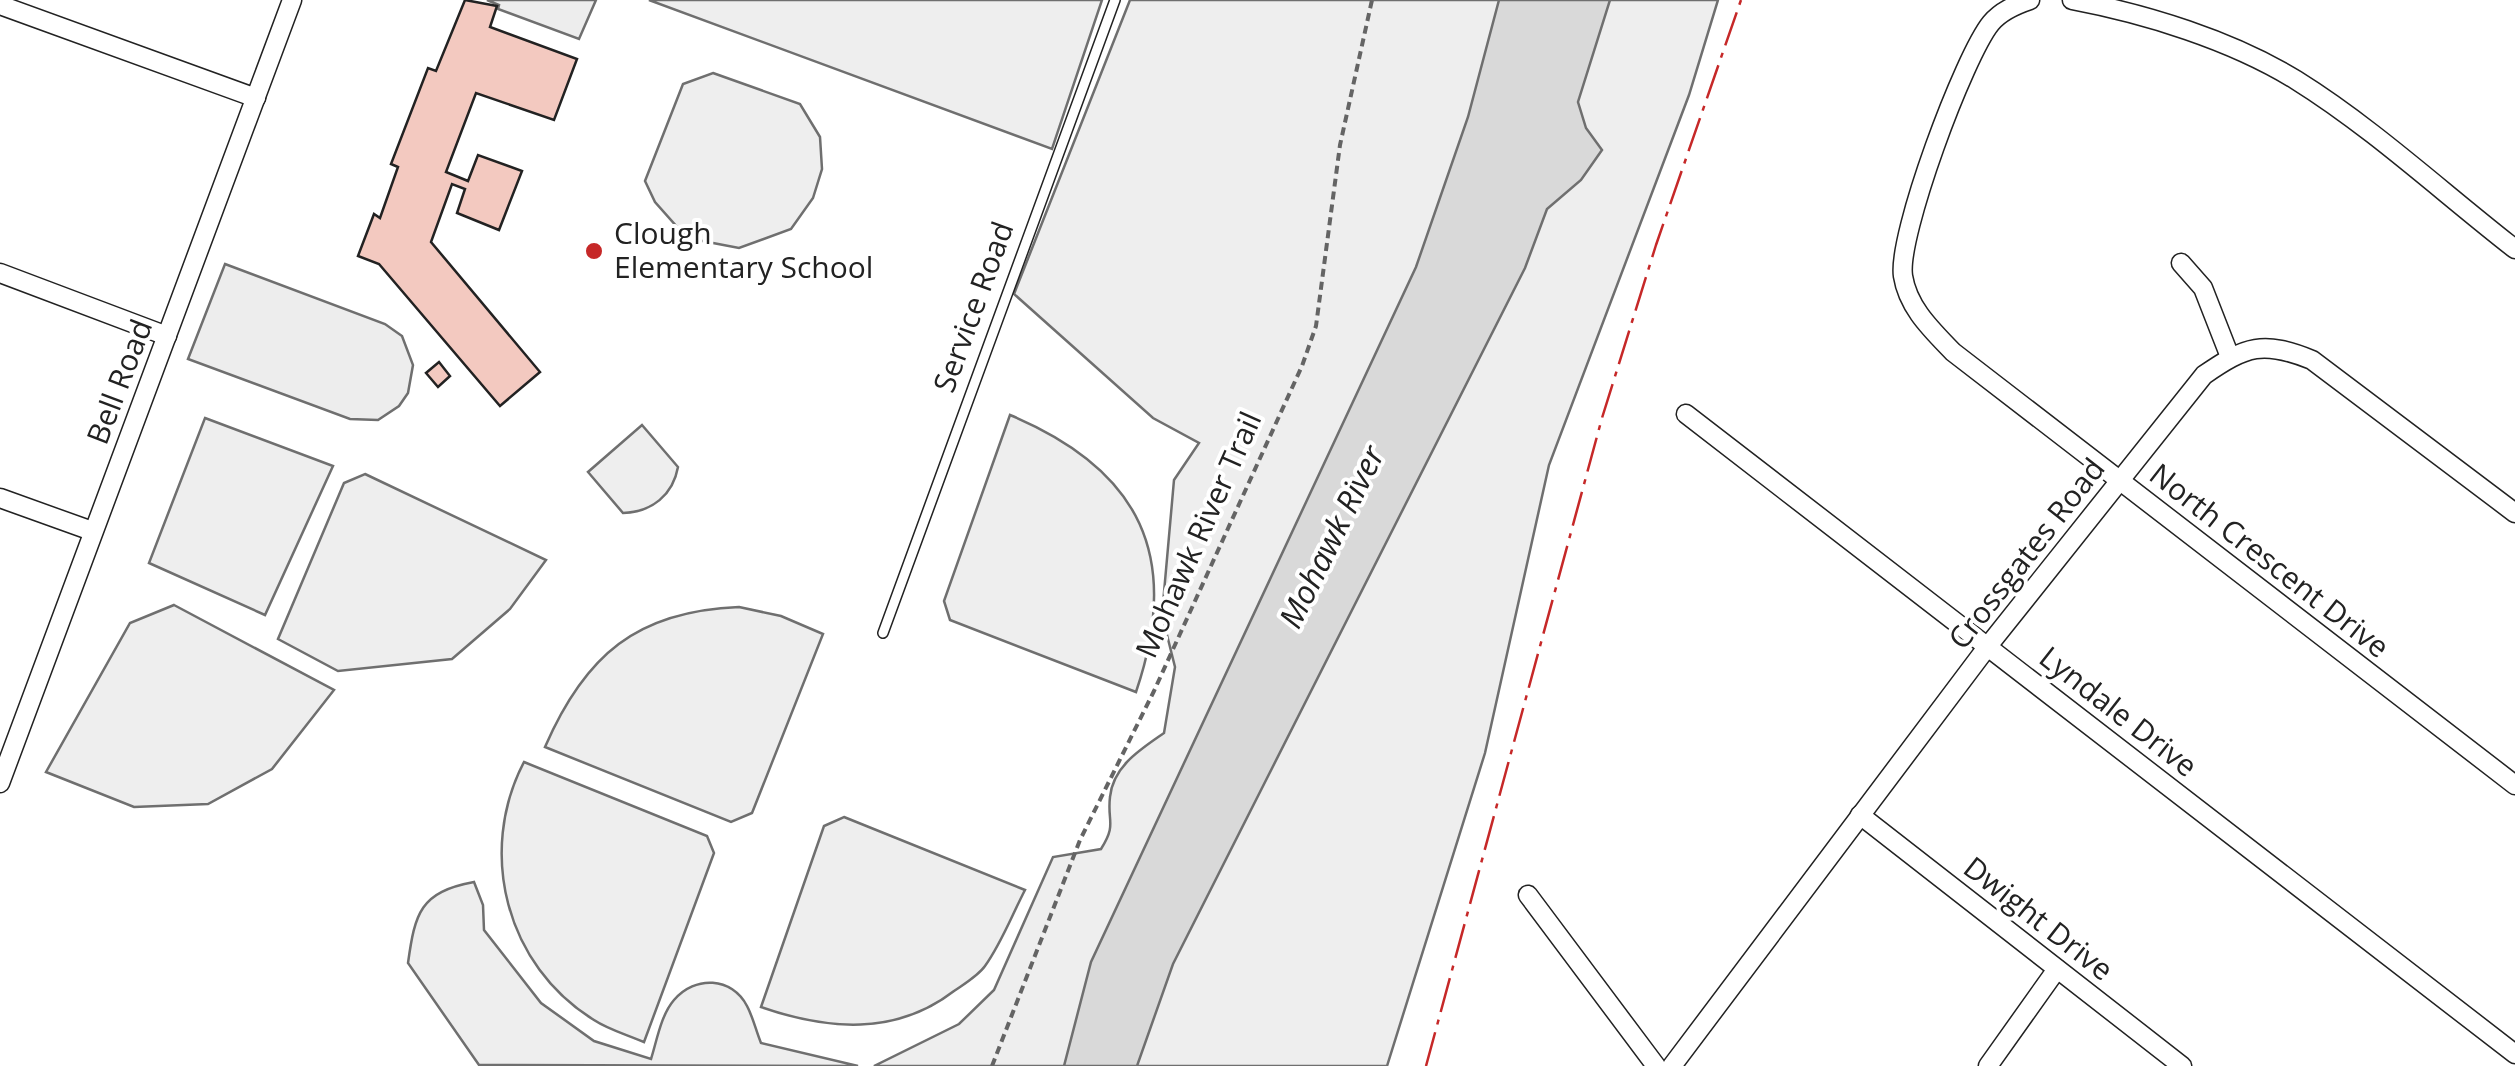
<svg xmlns="http://www.w3.org/2000/svg" width="2515" height="1066" viewBox="0 0 2515 1066" font-family="'Open Sans',sans-serif">
<style>
.green{fill:#eee;stroke:#6f6f6f;stroke-width:2.5}
.parking{fill:#ededed;stroke:#6f6f6f;stroke-width:2.5}
.water{fill:#d9d9d9;stroke:#6f6f6f;stroke-width:2.5}
.building{fill:#f3c9c0;stroke:#222;stroke-width:2.5}
.lines{fill:none;stroke-linecap:round;stroke-linejoin:round}
.lane-casing{stroke:#222;stroke-width:12}
.street-casing{stroke:#222;stroke-width:21}
.path{stroke:#646464;stroke-width:4;stroke-dasharray:8 5;stroke-linecap:butt}
.lane{stroke:#fff;stroke-width:9}
.street{stroke:#fff;stroke-width:18}
.power{stroke:#c62828;stroke-width:2.5;stroke-dasharray:35 8 5 8;stroke-linecap:butt}
.poi-dot{fill:#c62828;stroke:#fff;stroke-width:4}
.labels{text-anchor:middle;stroke-width:8;stroke-linejoin:round;paint-order:stroke}
.poi-label{font-size:30px;fill:#222;stroke:#fff;text-anchor:start}
.street-label{font-size:30px;fill:#222;stroke:#fff}
.water-label{font-size:32px;font-style:italic;fill:#222;stroke:#fff}
</style>
<rect width="100%" height="100%" fill="#fff"/>
<g class="green">
<polygon points="649,0 1102,0 1052,149"/>
<path d="M1130,0h588l-29,95 -140,370 -64,288 -98,313h-513l85,-42 35,-34 59,-133 48,-8c16,-25 6,-27 9,-52 3,-31 31,-48 54,-64l11,-66 -13,-52 12,-135 25,-37 -46,-25 -139,-124z"/>
<polygon points="713,73 800,104 820,137 822,169 813,198 791,229 739,248 687,238 655,202 645,181 683,84"/>
<path d="M1010,415c131,55 172,142 126,277l-186,-72 -6,-19z"/>
<polygon points="205,418 333,466 265,615 149,563"/>
<path d="M642,425l36,42c-5,28 -26,45 -55,46l-35,-41z"/>
<polygon points="365,474 546,560 510,609 452,659 338,671 278,639 344,483"/>
<polygon points="174,605 334,690 272,769 208,804 134,807 46,772 130,623"/>
<path d="M739,607l42,9 42,18 -71,179 -21,9 -186,-75c40,-92 92,-136 194,-140z"/>
<path d="M524,762l183,74 7,17 -70,189c-16,-7 -35,-12 -50,-22 -88,-54 -117,-168 -70,-258z"/>
<path d="M844,817l181,73c-13,25 -24,54 -40,76 -7,10 -21,18 -31,25 -58,45 -127,39 -193,16l63,-181z"/>
<path d="M474,882l9,23 1,25 57,73 53,38 57,18c6,-19 10,-44 23,-59 21,-25 58,-23 73,6 6,11 9,25 14,37l97,23 -379,-1 -71,-102c7,-50 12,-71 66,-81z"/>
</g>
<g class="parking">
<polygon points="487,0 596,0 579,39 498,9 499,5"/>
<polygon points="225,264 385,324 402,336 413,365 408,393 399,406 378,420 350,419 188,359"/>
</g>
<polygon class="water" points="1499,0 1610,0 1578,102 1586,128 1602,150 1581,180 1547,209 1525,268 1173,964 1137,1066 1064,1066 1091,962 1416,267 1468,117"/>
<g class="building">
<polygon points="465,0 497,6 490,27 577,59 554,120 476,93 446,172 468,181 478,155 522,171 499,230 457,213 465,189 452,184 431,242 540,372 500,406 379,264 358,256 374,214 380,218 398,167 391,164 428,68 436,71"/>
<polygon points="439,362 450,376 438,387 426,373"/>
</g>
<g class="lines">
<g class="lane-casing">
<polyline id="lane" points="883,633 1115,0"/>
</g>
<g class="street-casing">
<g id="street">
<path d="M2030,0c-15,5 -29,11 -39,23 -27,33 -94,213 -88,253 5,32 29,54 50,76l562,433"/>
<path d="M2072,0c74,14 159,40 224,80 77,48 147,113 219,169"/>
<polyline points="0,5 256,98"/>
<polyline points="2181,263 2203,288 2230,357"/>
<polyline points="0,273 167,336"/>
<polyline points="1686,414 2515,1054"/>
<polyline points="0,498 92,531"/>
<polyline points="0,783 292,0"/>
<polyline points="1860,815 2182,1066"/>
<polyline points="1528,895 1656,1066"/>
<path d="M1672,1066l316,-420 216,-271c42,-29 59,-35 108,-15l203,153"/>
<polyline points="1988,1066 2057,969"/>
</g>
</g>
<polyline class="path" points="992,1066 1080,840 1154,691 1302,366 1316,326 1340,145 1372,0"/>
<use href="#lane" class="lane"/>
<use href="#street" class="street"/>
<polyline class="power" points="1426,1066 1602,418 1656,245 1741,0"/>
</g>
<circle class="poi-dot" cx="594" cy="251" r="10"/>
<g class="labels">
<g class="poi-label">
<text x="614" y="244">Clough<tspan x="614" dy="34">Elementary School</tspan></text>
</g>
<g class="street-label">
<text transform="translate(974 307) rotate(-70)" y="10">Service Road</text>
<text transform="translate(120 382) rotate(-69)" y="10">Bell Road</text>
<text transform="translate(1199 535) rotate(-66)" y="10">Mohawk River Trail</text>
<text transform="translate(2027 554) rotate(-52)" y="10">Crossgates Road</text>
<text transform="translate(2269 561) rotate(38)" y="10">North Crescent Drive</text>
<text transform="translate(2118 712) rotate(38)" y="10">Lyndale Drive</text>
<text transform="translate(2038 919) rotate(38)" y="10">Dwight Drive</text>
</g>
<g class="water-label">
<text transform="translate(1332 537) rotate(-64)" y="11">Mohawk River</text>
</g>
</g>
</svg>
